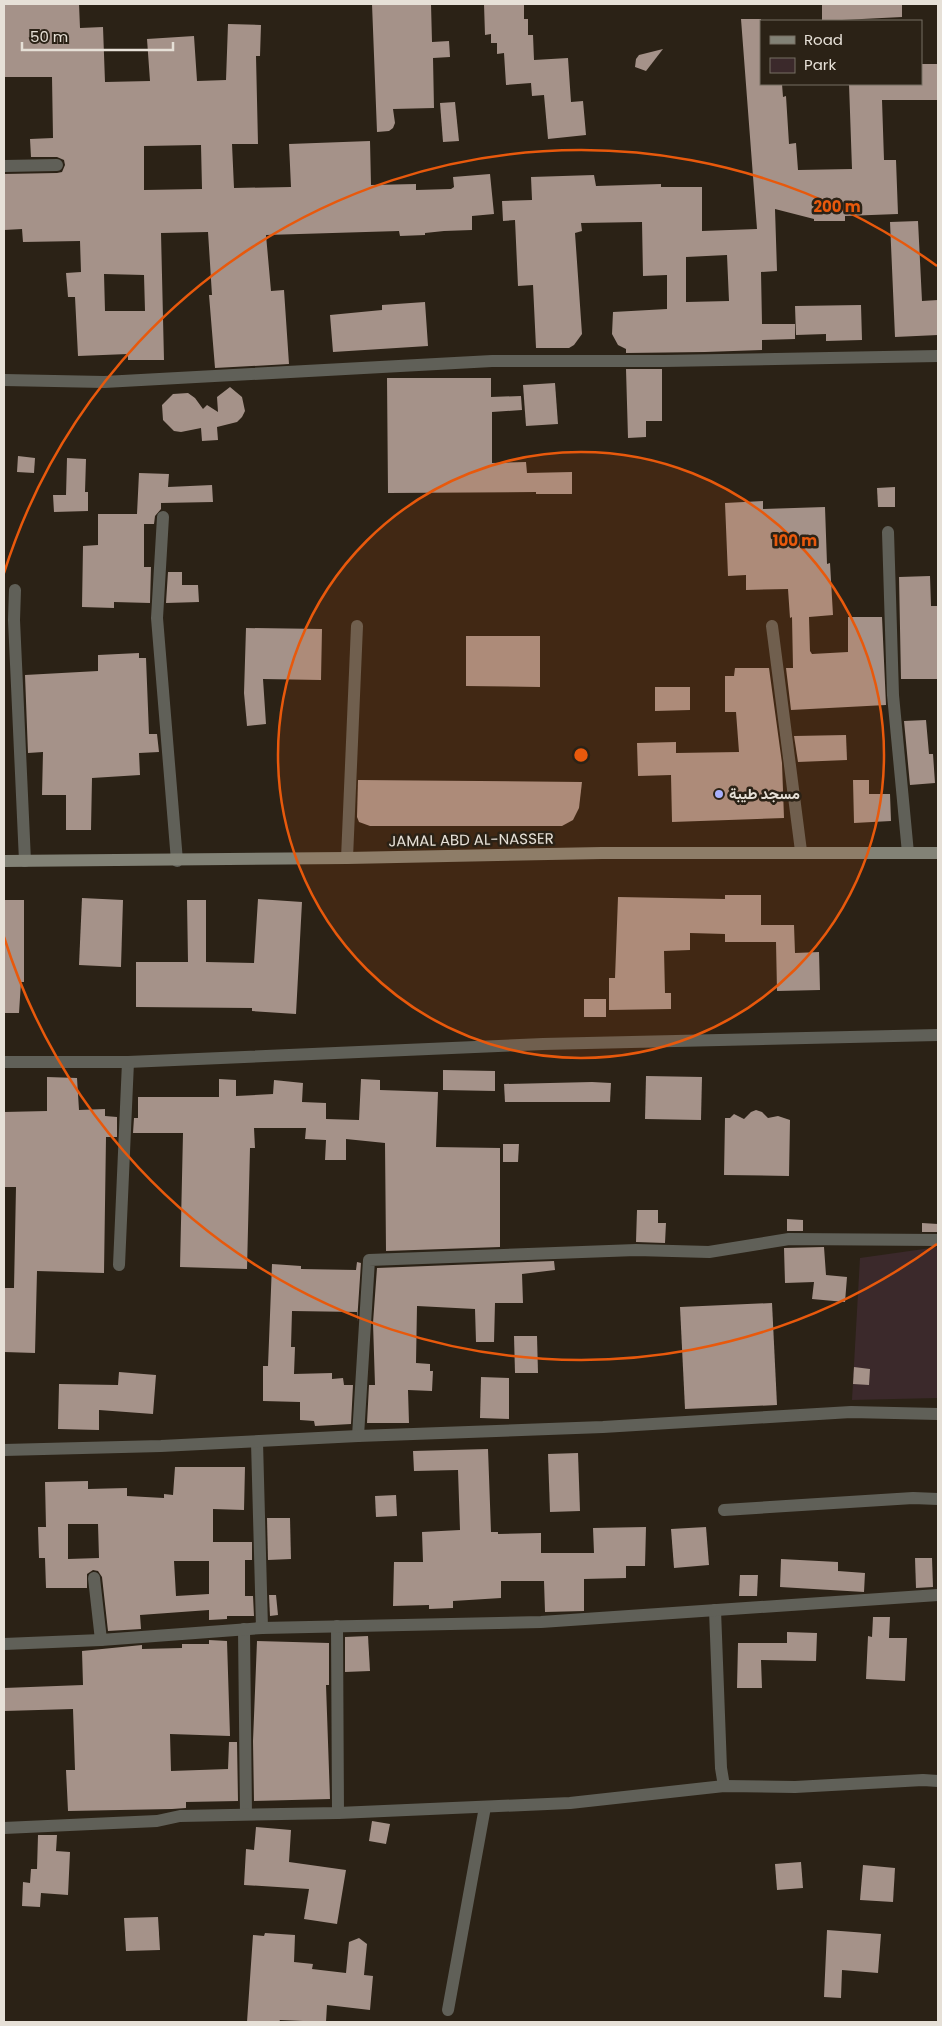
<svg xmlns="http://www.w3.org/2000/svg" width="942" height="2026" viewBox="0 0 942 2026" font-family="Poppins,Vazirmatn,sans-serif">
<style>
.green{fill:#3b292b}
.building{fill:#a59289;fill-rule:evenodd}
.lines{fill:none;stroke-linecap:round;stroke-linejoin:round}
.lane{stroke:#606058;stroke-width:12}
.street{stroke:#606058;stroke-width:12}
.secondary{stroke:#828276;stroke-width:12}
.ring{fill:none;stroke:#e8590c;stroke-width:2.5}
.poi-dot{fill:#a8b0fc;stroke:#2b2216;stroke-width:2}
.labels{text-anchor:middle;stroke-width:5;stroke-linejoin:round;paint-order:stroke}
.poi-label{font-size:15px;font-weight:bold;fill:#e6e0d7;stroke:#2b2216;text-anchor:start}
.street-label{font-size:15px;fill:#e6e0d7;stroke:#2b2216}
.centre{fill:#e8590c;stroke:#2b2216;stroke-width:2.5}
.ring-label{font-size:15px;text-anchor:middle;font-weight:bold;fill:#e8590c;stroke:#2b2216;stroke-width:5;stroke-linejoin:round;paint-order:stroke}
</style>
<rect width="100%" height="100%" fill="#2b2216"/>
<polygon class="green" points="938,1247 938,1398 852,1400 860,1258"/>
<g class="building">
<path d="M4,4h75l1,24 23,-1 2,55 45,-1 -3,-42 47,-3 3,45 29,-1 2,-56 33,1 -1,31h-4l2,88h-26l2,44 57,-1 -2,-43 81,-3 1,44 45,-1v6l35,-1 3,-2 -1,-10 37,-3 4,40 -22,2v14l-28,1 -19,2v2l-25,1 -1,-5 -133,4 5,56 13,-1 5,74 -74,4 -6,-73h3l-4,-63 -47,1 3,127h-36v-6l-50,2 -3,-59h-7l-2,-24 15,-1 -1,-31 -57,1 -1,-13 -18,1v-56l53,-1 5,-1 3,-7 -1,-5 -7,-3h-26l-1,-18 23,-1 -1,-61h-48zM201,145l1,44 -58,1v-44zM104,274l40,1 1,36h-40z"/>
<polygon points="372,4 431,4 432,42 449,41 450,57 433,58 434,108 393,109 395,123 393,128 389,131 377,132"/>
<polygon points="484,4 524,4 524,19 528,19 528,35 533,35 534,60 568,58 571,102 583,101 586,135 548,139 544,95 532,96 531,83 506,85 504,53 497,54 497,43 491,43 491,34 485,35"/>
<polygon points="822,4 902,4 902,17 822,21"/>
<path d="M741,19h20v65h21l1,13 3,-1 3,48 7,-1 2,27 54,-1 -3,-85h72v-20h17v36h-56l2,60h12l2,54 -53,2v5h-31v-2l-39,-10 2,62 -16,1 1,52h33v15l-33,1v10l-57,2 -79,1v-4l-8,-4 -6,-11 1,-22 54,-3v-34l-24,1 -1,-54 -61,1 1,8 -7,2 7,101 -8,11 -5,3h-33l-3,-63 -15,1 -3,-66 -12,1 -1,-20 30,-1 -1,-23 63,-2 2,11 65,-2v3h41v44l55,-2zM727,255l2,46 -43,1v-45z"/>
<polygon points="663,49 646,71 635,67 636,59 639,55"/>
<polygon points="455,102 459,141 443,142 440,103"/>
<polygon points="918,221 922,301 938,300 938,335 895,337 890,222"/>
<polygon points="425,302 428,346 333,352 330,315 382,310 382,305"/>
<polygon points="861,305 862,340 826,341 826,334 796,335 795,306"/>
<polygon points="626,369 662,369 662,421 646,421 646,437 628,438"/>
<polygon points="387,378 491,378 491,397 521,396 522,410 492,412 492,463 526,462 527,473 572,472 572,494 536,494 536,492 388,493"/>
<polygon points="555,383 558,424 526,426 523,385"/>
<polygon points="230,387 242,397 245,411 242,417 237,422 217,427 218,440 202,441 201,428 181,432 174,431 163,420 162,405 173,394 188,393 195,398 203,409 207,405 218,412 217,397"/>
<polygon points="18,456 35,458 34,473 17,472"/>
<polygon points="67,458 86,459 85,492 88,492 88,511 54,512 53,495 66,495"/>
<polygon points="139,473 169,474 168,487 212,485 213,502 161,503 161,509 155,516 154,524 144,524 144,567 151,567 150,603 114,602 114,608 82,607 83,546 98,545 98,514 137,514"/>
<polygon points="895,487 895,507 878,507 877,488"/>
<polygon points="763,501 763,509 825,507 827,564 830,563 833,615 809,617 810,651 812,654 848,652 848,617 882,617 886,705 791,710 786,668 793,668 792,617 790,618 788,589 746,590 746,575 728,576 725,503"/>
<polygon points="168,572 182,572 182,585 198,585 199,602 166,603"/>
<polygon points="930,576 931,606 938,606 938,679 901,679 899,577"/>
<polygon points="246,628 322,629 321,680 263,679 266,724 247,726 244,693"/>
<polygon points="466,636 540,636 540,687 466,686"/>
<polygon points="139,653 139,658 146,658 149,734 157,734 159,752 139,753 140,775 92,778 91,830 66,830 66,795 42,795 43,752 28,753 25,675 98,671 98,655"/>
<polygon points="735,668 769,668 782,763 784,818 672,822 671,775 638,776 637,743 676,742 676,753 739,752 736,712 725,712 725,676 734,676"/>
<polygon points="655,687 690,687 690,710 655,711"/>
<polygon points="926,720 929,754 933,754 935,783 910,785 904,721"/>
<polygon points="846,735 847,760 798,762 794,736"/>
<polygon points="358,780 582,782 579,808 573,820 562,826 370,826 359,822 357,817"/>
<polygon points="853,780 869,780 869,794 890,794 891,821 854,823"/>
<polygon points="725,895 761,895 761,925 794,925 795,953 819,952 820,990 777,991 776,942 725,942 725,934 690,933 690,950 664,951 665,993 671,993 671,1009 609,1010 609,978 615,978 618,897 725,899"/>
<polygon points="82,898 123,900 121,967 79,965"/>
<polygon points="258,899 302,902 296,1014 252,1011 252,1008 136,1007 136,962 188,962 187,900 206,900 206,962 254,963"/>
<polygon points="4,900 24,900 24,982 21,982 19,1013 4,1013"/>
<rect x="584" y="999" width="22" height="18"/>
<polygon points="443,1070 495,1071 495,1091 443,1090"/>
<polygon points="646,1076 702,1077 701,1120 645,1119"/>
<polygon points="47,1077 77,1078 79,1110 105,1109 105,1116 117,1117 117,1137 106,1137 104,1273 37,1271 35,1353 4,1352 4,1288 14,1288 16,1187 4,1187 4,1112 47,1111"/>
<polygon points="219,1079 236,1080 236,1096 273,1094 274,1080 303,1083 302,1102 326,1103 326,1119 359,1120 361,1079 380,1080 380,1090 438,1092 436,1147 500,1148 500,1247 386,1251 385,1143 346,1139 346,1160 325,1160 326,1140 305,1139 306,1128 254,1128 255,1148 250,1148 247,1269 180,1267 183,1133 133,1133 134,1118 138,1118 138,1097 219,1097"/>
<polygon points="592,1082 611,1083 610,1102 505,1102 504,1084"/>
<polygon points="756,1110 762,1112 768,1118 778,1116 790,1120 789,1176 724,1175 725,1118 730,1118 734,1114 744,1119 751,1112"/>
<polygon points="503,1144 519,1144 518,1162 503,1162"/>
<polygon points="637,1210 658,1210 658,1223 666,1223 665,1243 636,1242"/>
<polygon points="787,1219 803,1220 803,1231 787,1231"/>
<polygon points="922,1223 938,1224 938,1232 922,1232"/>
<polygon points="824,1247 826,1275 847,1277 845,1302 812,1299 814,1282 785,1283 784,1248"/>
<polygon points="554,1261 555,1270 522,1274 523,1303 495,1303 494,1342 476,1342 475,1309 417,1306 416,1363 430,1364 430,1371 433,1371 432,1391 408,1390 409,1423 367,1423 369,1385 375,1385 373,1323 377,1268"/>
<polygon points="357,1262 361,1263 357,1322 357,1312 292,1311 291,1347 295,1347 294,1374 332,1373 332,1379 343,1378 344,1385 353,1385 351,1424 315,1426 314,1421 300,1420 300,1402 263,1401 263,1366 268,1366 272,1264 301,1266 301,1269 356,1270"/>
<polygon points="772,1303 777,1405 685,1409 680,1307"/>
<polygon points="514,1336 537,1336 538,1373 515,1373"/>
<polygon points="854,1367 870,1369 869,1385 853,1384"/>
<polygon points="119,1372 156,1375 153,1414 99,1410 99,1430 58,1429 59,1384 118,1385"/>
<polygon points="481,1377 509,1378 509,1419 480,1418"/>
<polygon points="488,1449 491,1532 498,1532 498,1534 541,1533 541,1553 594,1553 593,1528 646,1527 645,1566 626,1566 626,1578 584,1579 584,1611 545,1612 544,1581 501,1581 501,1598 453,1601 453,1608 429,1609 429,1605 393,1606 394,1562 423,1562 422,1532 460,1530 458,1470 414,1471 413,1451"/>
<polygon points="578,1453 580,1511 550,1512 548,1454"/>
<path d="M175,1467h70l-1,43 -31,-1v33h39v18h-7v36h8l1,20h-27v3l-18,1v-10l-69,5 1,14 -33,2 -6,-54 -4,-6 -5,-1 -6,4v14h-41l-1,-30h-6l-1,-31h8l-1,-45 43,-1v8l39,-1v8l37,2v-4l9,1zM68,1524h30l1,34 -31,1zM174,1561h35v33l-33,2z"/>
<polygon points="396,1495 397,1516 376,1517 375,1496"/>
<polygon points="267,1518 290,1518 291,1559 268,1560"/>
<polygon points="706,1527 709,1565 674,1568 671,1529"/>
<polygon points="915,1558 932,1558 933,1587 916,1588"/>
<polygon points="781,1559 838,1562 838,1571 865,1573 864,1592 780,1587"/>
<polygon points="740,1575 758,1575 757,1596 739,1596"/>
<polygon points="269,1595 276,1595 278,1615 270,1616"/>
<polygon points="873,1617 890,1617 889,1638 907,1638 905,1681 866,1679 868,1636 872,1637"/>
<polygon points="787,1632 817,1633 816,1661 761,1660 762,1688 737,1688 738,1643 787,1643"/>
<polygon points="368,1636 370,1671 345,1672 345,1637"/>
<polygon points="209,1640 227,1641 230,1736 170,1734 171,1771 228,1769 229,1742 237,1742 238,1801 186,1802 186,1808 172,1809 68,1811 66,1770 75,1770 73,1709 4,1711 4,1688 83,1685 82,1651 142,1645 142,1649 182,1648 182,1644 209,1644"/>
<polygon points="257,1641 329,1643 329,1685 326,1685 330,1799 254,1801 253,1741"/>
<polygon points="372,1821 390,1824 386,1844 369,1841"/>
<polygon points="256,1827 291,1830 289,1862 346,1870 337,1924 304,1919 309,1889 244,1885 246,1849 254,1850"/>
<polygon points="38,1835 57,1835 56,1851 70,1852 68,1895 41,1893 40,1907 22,1906 23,1882 30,1883 31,1869 37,1869"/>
<polygon points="801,1862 803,1888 777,1890 775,1864"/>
<polygon points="863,1865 895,1868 893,1902 860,1900"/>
<polygon points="158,1917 160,1950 126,1951 124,1918"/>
<polygon points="827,1930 881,1934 878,1973 842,1970 841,1998 824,1997"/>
<polygon points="265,1933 295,1935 294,1962 313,1964 312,1969 346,1973 349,1942 359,1938 367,1944 364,1975 373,1976 370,2010 327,2005 326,2022 280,2020 279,2022 247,2022 253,1935 264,1936"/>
</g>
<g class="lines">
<g class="lane">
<polyline points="163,517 157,618 177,861"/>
<polyline points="888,532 893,695 908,853"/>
<polyline points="15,590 14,620 25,861"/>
<polyline points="772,626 801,851"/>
<polyline points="347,858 357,626"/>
<polyline points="119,1265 128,1062"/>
<polyline points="358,1436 369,1260 636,1250 709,1252 789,1239 938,1240"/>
<polyline points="257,1442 262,1628"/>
<polyline points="4,1450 161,1446 358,1436 603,1427 851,1412 938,1414"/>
<polyline points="724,1510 913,1498 938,1499"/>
<polyline points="94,1578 101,1640"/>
<polyline points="715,1610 721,1768 724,1786"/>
<polyline points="337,1626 338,1813"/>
<polyline points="244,1629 246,1814"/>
<polyline points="4,1644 101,1640 262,1628 541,1622 938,1595"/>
<polyline points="4,1828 157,1821 180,1816 338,1813 570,1803 724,1786 795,1787 923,1780 938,1781"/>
<polyline points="448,2010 485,1807"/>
</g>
<g class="street">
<polyline points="4,166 57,165"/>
<polyline points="4,380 104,382 492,361 664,361 938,356"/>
<polyline points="4,1062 128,1062 543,1044 938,1035"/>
</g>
<polyline class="secondary" points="4,861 347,858 602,853 938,853"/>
</g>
<circle cx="581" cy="755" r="303" fill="#e8590c" fill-opacity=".12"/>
<g class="ring">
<circle cx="581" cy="755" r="303"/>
<path d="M937 1244A605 605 0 0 1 4 937M4 573A605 605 0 0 1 937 266"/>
</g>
<circle class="poi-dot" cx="719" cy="794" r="5"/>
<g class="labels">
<g class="poi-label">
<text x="729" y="799">مسجد طيبة</text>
</g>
<g class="street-label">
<text transform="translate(471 840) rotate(-1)" y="5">JAMAL ABD AL-NASSER</text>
</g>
</g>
<circle cx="581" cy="755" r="8" class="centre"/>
<g class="ring-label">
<text x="837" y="212">200 m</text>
<text x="795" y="546">100 m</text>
</g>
<rect width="942" height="2026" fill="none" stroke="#e6e0d7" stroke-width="10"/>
<rect x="760" y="20" width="162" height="65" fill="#2b2216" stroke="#766e63"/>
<rect x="770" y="36" width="25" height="8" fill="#828276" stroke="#766e63"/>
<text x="804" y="45" font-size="15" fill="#e6e0d7">Road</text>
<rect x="770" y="58" width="25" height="15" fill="#3b292b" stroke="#766e63"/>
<text x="804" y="70" font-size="15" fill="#e6e0d7">Park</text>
<path d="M22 42v8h151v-8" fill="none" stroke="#e6e0d7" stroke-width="2.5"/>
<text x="30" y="42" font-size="15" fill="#e6e0d7" stroke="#2b2216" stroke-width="4" paint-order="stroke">50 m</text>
</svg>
